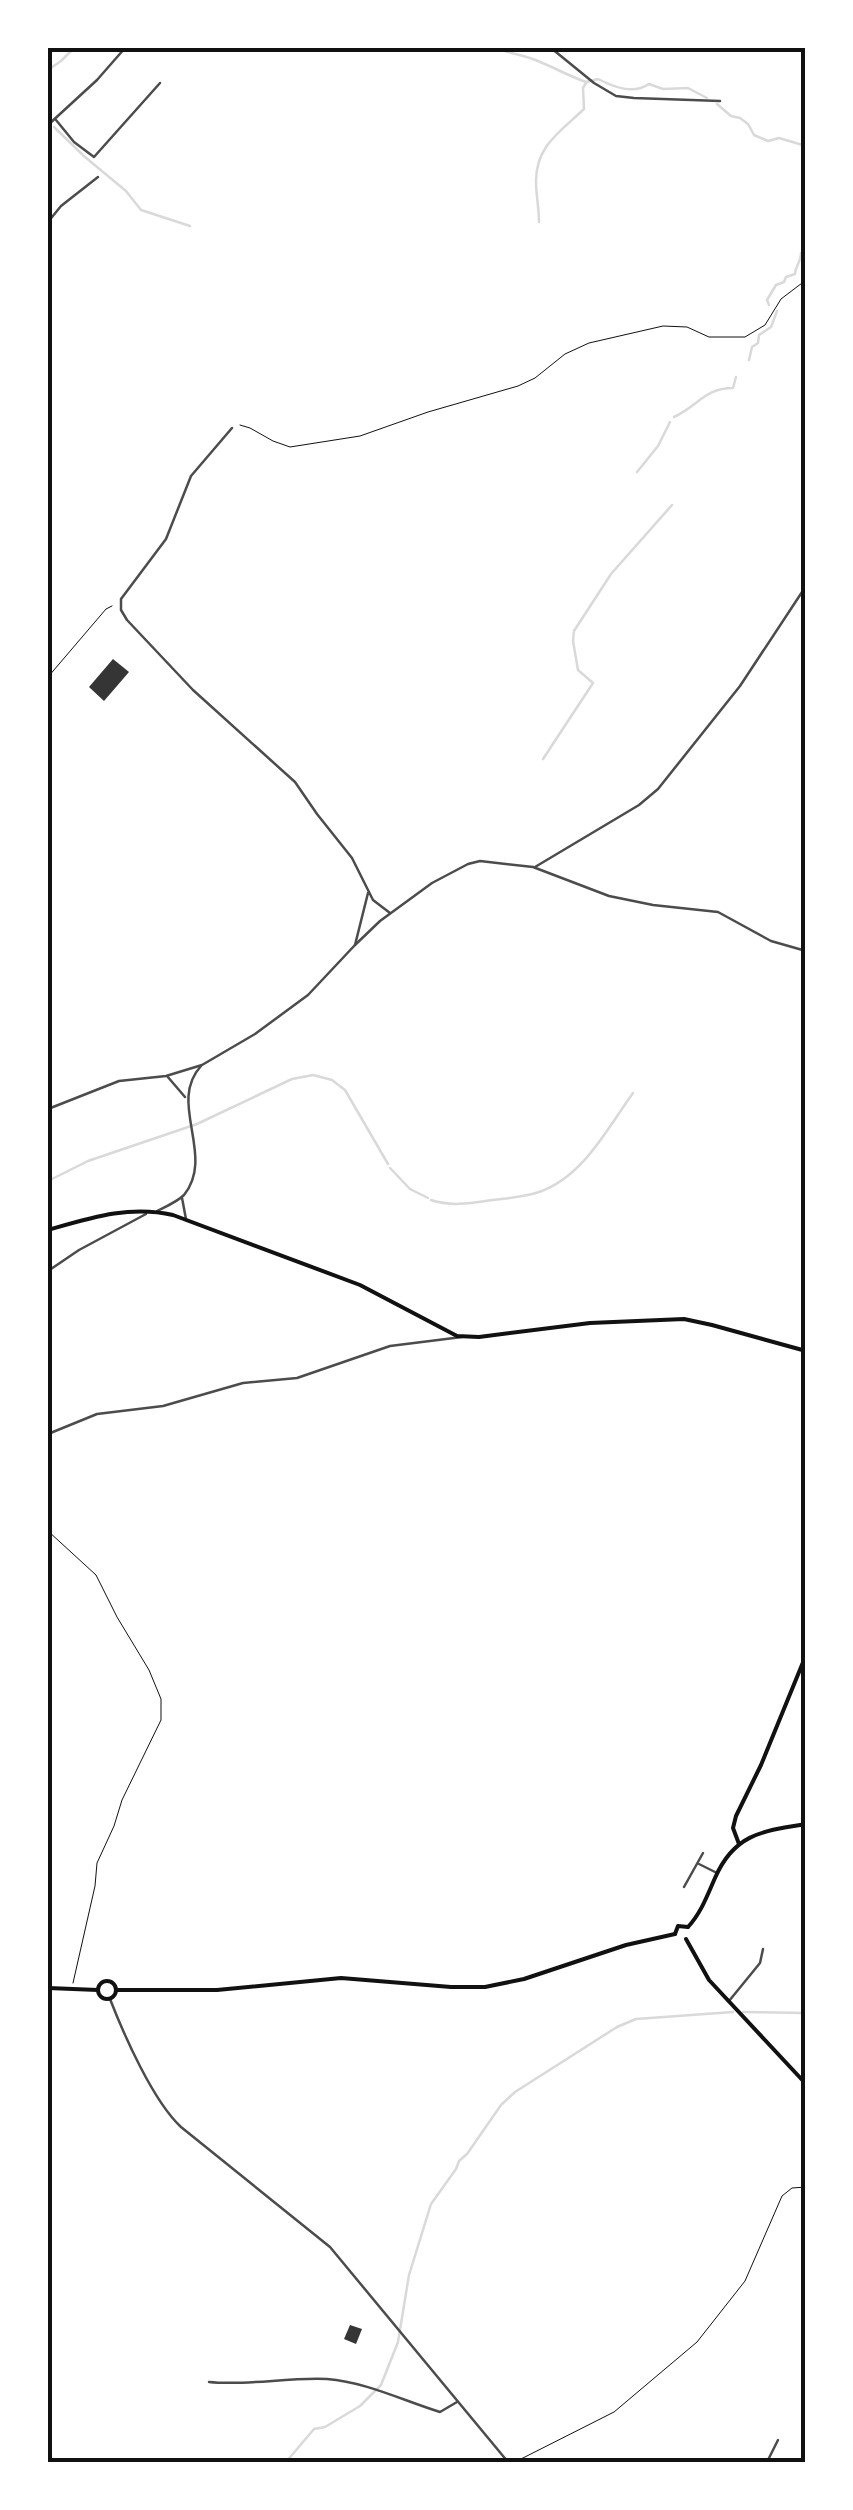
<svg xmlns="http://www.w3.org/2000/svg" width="853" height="2510" viewBox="0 0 853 2510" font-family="'Zilla Slab',serif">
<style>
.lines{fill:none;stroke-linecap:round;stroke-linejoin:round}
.stream{stroke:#d9d9d9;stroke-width:2.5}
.building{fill:#353535}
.path{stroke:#111;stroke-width:1}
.minor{stroke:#4c4c4c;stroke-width:2.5}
.tertiary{stroke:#4c4c4c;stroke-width:2.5}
.secondary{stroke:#111;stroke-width:4}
.neatline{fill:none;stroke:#111;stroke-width:4}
</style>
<rect width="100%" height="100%" fill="#fff"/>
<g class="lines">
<g class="stream">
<path d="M497,48c13,6 28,7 41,13 17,7 31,15 48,21l12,-3c16,8 35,16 51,5l14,5 25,-1 19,10"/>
<polyline points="48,70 61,61 74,48"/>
<polyline points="717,104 731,116 740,118 748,124 754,135 768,141 779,138 806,146"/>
<polyline points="54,127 85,157 126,191 141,210 190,226"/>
<path d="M539,222c0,-14 -3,-27 -3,-41 0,-35 24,-49 48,-72l-1,-21 3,-5"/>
<path d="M769,305l-2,-5 9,-15 8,-3 2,-5 9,-3c0,-8 6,-11 6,-21l5,-3"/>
<polyline points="749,360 752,347 758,343 759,335 771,327 777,311"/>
<path d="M674,417c25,-12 31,-29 59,-29l3,-11"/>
<polyline points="637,472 658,446 670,422"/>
<polyline points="543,759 593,683 578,670 573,641 574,631 611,574 672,505"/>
<polyline points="390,1168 410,1189 428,1198"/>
<polyline points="48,1181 88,1161 197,1124 292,1079 313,1075 332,1080 345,1090 388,1164"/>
<path d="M431,1200c21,7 41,3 62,0 15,-2 32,-3 46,-8 44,-15 68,-63 94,-99"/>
<polyline points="743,2012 806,2013"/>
<polyline points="286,2462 314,2429 325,2427 360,2406 381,2385 398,2342 409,2275 431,2204 456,2169 459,2161 467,2154 501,2105 515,2092 617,2027 636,2019 733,2012"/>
</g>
</g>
<g class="building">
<polygon points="113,659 129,672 104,701 89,687"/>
<polygon points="350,2325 362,2329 356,2344 344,2339"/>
</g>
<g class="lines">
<g class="path">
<polyline points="240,425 250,428 273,441 290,447 360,436 428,412 518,386 535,378 565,354 589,343 663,326 687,327 709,337 745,337 765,325 781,299 806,280"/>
<polyline points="48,677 106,609 112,606"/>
<polyline points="48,1531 96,1575 117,1617 149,1670 161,1699 161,1720 122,1800 114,1826 97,1863 95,1886 73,1983"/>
<polyline points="515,2462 614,2412 697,2342 745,2281 782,2196 792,2188 806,2187"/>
</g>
<g class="minor">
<polyline points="551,48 594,83 616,96 634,98 720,101"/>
<polyline points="56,120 74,142 94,157 160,83"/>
<polyline points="48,222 61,206 98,177"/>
<polyline points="232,428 191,476 166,539 121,599 121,610 127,620 193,690 295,782 317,814 352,858 373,900 390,913"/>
<polyline points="535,867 639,805 658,789 740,686 806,586"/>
<polyline points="355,945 380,921 432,883 468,864 480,861 533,867 609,896 653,905 718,912 771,941 806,951"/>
<polyline points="167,1076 185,1097"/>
<polyline points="48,1109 119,1081 166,1076 202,1065 255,1034 308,995 355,945 368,893"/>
<polyline points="182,1198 186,1219"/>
<path d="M157,1211c8,-4 20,-9 27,-16 32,-40 -17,-92 17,-129"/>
<polyline points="48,1271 79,1250 146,1214"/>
<polyline points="48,1434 97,1414 163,1406 243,1383 297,1378 390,1346 462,1337"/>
<polyline points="699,1864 717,1873"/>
<polyline points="684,1887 703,1853"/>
<polyline points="729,2001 760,1963 763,1949"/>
<path d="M209,2382c39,4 78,-5 118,-3 39,3 77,22 113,33l17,-10"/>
<polyline points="767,2462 778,2440"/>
</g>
<g class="tertiary">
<polyline points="48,125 97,80 125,48"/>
<path d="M110,1999c14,36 43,102 71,128l149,120 178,215"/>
</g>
<g class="secondary">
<path d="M48,1230c42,-12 81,-25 125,-15l187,70 97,51 22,1 111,-14 94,-4 28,6 94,26"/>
<polyline points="739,1844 733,1828 736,1816 761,1765 806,1655"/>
<path d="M688,1927c13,-14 19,-31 27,-49 19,-44 47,-47 91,-54"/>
<polyline points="675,1934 678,1926 688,1927"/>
<polyline points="686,1939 709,1980 806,2084"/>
<circle cx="107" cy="1990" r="9"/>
<polyline points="48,1988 98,1990"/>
<polyline points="116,1990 217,1990 341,1978 451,1987 485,1987 524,1979 626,1945 675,1934"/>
</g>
</g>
<rect width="853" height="2510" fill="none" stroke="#ffffff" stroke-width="100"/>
<rect x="50" y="50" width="753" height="2410" class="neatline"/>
</svg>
